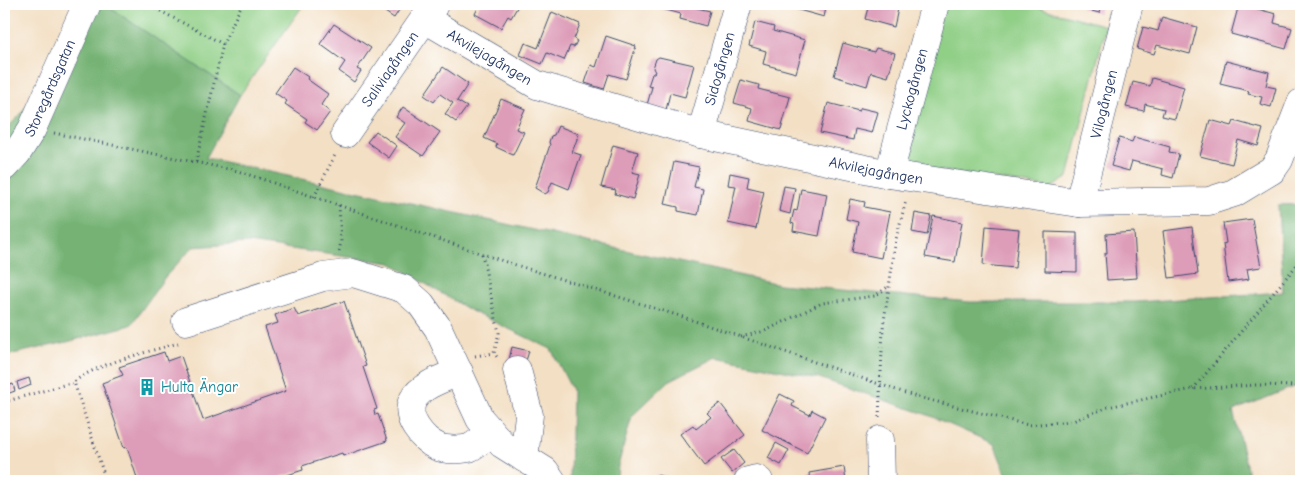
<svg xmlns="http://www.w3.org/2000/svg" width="1305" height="485" viewBox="0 0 1305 485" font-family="'Comic Neue',sans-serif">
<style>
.green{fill:#90cf86;stroke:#567f72}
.forest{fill:#74b273;stroke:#487068}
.building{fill:#dd9cb8}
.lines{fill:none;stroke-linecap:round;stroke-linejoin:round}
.minor-casing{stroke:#3b496d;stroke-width:29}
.path{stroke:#3b496d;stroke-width:3;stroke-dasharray:1 4;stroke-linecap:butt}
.minor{stroke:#fff;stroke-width:28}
.labels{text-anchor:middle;stroke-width:4;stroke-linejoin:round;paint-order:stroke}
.street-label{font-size:15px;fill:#1b2f5e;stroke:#fff}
.culture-label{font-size:15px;fill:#0d838f;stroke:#fff;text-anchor:start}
</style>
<rect width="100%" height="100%" fill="#fff"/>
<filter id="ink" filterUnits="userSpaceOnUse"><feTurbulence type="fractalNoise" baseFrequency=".02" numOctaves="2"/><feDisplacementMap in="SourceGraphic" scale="10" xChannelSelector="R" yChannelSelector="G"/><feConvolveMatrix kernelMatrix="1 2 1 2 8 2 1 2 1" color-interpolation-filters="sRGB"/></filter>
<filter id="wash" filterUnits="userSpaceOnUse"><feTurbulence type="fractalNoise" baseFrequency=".0096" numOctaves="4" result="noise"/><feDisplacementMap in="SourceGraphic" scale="20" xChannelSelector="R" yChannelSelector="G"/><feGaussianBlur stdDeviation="1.12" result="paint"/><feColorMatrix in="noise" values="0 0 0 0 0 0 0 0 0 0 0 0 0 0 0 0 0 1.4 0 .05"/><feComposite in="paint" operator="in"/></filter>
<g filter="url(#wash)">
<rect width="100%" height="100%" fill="#f3dfc3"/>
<g class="green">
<polygon points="104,4 304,4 240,95"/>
<polygon points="944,4 1026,4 1106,26 1068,177 1051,188 900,164"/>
</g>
<polygon class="forest" points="97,4 104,4 240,95 206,158 779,284 970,302 1136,302 1283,292 1278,205 1301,204 1301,384 1233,411 1250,481 1009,481 994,444 928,415 819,378 716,357 669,381 632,416 618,466 617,481 570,481 572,390 551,349 469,310 391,263 248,243 193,247 165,277 131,325 67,342 4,356 4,131 20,115"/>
<g id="blocks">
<g class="building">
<polygon points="373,4 403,4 394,18"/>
<polygon points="480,4 519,4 511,18 508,16 501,28 475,14"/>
<polygon points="644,4 694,4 693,7 710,11 706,26 680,19 681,14"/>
<polygon points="796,4 827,4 824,17 795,9"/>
<polygon points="869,4 899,4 894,27 865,19"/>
<polygon points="1082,4 1102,4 1099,13 1081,8"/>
<polygon points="1239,4 1276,14 1274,23 1292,28 1286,49 1231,34"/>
<polygon points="552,12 580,24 574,39 577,41 574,47 570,46 564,60 547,53 542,64 520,55 525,43 538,48"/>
<polygon points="1162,17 1197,27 1190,54 1157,45 1154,54 1137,49 1143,27 1158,31"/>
<polygon points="755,22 774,27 773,31 805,40 796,73 763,64 766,51 749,46"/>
<polygon points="334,24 371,48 357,69 361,71 354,82 339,71 345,62 320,44"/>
<polygon points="606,36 636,46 626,79 609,74 604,89 585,83 591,65 596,67"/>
<polygon points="843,43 874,52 876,48 895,53 888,77 871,72 867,86 834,76"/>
<polygon points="659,57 694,65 685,97 670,93 666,110 647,105 652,87 648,86 652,74 655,72 653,68 656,59"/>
<polygon points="1226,61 1269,72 1266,86 1276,88 1271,107 1260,104 1262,97 1248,94 1249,91 1220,84"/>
<polygon points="293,67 308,77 307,79 328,94 321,105 330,112 317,130 305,122 307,119 285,104 287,101 275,93"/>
<polygon points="443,67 468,84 457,101 467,107 456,122 445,114 453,103 440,94 434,102 424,95"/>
<polygon points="1152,78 1184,87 1175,119 1162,116 1164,109 1145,104 1144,111 1126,107 1133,82 1150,86"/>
<polygon points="741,80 759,85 758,89 790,97 781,130 749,121 752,108 734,103"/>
<polygon points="501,99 525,109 516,129 524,132 513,155 496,147 497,144 484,138"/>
<polygon points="828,103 859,111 861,108 878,112 872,133 855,129 853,140 820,133"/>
<polygon points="403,107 440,132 423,156 395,137 405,123 396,117"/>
<polygon points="1210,120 1232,126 1234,121 1263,129 1258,146 1238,140 1232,164 1200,156"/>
<polygon points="558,126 579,134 572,152 581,155 569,189 552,182 548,192 545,194 535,188 550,145 549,142 551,136 554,135"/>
<polygon points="376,131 397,146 389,158 367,142"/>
<polygon points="1134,137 1170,147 1169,152 1179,154 1173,178 1162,175 1163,169 1132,161 1129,171 1111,166 1119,138 1132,142"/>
<polygon points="613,145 638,152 632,172 640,174 633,199 615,194 616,190 601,187"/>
<polygon points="674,162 699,167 694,187 703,189 698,215 678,211 678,207 665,204"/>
<polygon points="730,173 749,177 747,187 764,191 756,229 728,223 736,186 728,185"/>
<polygon points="784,186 795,188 790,214 779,211"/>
<polygon points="801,189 827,194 819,236 793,231 794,224 791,223 794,210 797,211"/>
<polygon points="850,199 865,202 864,207 890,212 881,258 852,252 858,222 846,219"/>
<polygon points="915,213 931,216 927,235 912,232"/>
<polygon points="933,216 962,222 955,262 925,257"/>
<polygon points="1252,219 1261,267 1247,269 1249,279 1228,282 1223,244 1226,243 1223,223"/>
<polygon points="986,226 1019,229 1015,268 983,265"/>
<polygon points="1192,227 1198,274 1169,278 1163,231"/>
<polygon points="1045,232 1077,233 1077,272 1045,271"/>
<polygon points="1134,232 1137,278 1107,280 1105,253 1107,253 1106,234"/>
<polygon points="344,301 366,366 363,367 377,409 374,410 375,415 378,414 387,441 343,456 342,453 302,466 303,470 281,477 282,481 138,481 127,447 124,448 102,383 123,375 119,367 164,352 167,361 181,356 203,420 286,391 265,327 278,323 275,315 294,308 298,316"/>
<polygon points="512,347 529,351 525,364 509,360"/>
<polygon points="29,378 31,385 19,390 17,382"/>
<polygon points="13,384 15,391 4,395 4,387"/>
<polygon points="780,394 794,401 792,406 810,415 812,410 825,417 807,453 762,430"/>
<polygon points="720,403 745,435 704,466 680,434 693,425 696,429 711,417 707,413"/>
<polygon points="776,443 789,450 781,465 768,458"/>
<polygon points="734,450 744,463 732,473 721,459"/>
<polygon points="844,467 846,481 810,481 809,473"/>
<polygon points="657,475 680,481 656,481"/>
</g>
</g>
</g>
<g filter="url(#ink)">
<use href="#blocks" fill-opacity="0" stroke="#3b496d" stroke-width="1"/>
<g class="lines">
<g class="minor-casing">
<g id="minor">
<path id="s1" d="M425,19l112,66 164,49 188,40 190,29 130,-2 25,-8 38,-23 7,-10 22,-57"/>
<path id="s2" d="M345,134l89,-129"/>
<path id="s3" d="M701,134l37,-130"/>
<path id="s4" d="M4,167l13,-14 15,-24 55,-125"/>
<path id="s5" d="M889,174l46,-170"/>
<path id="s6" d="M1079,203l50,-199"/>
<polyline points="186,321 323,277 353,273 404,289 421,304 438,328 480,419 502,444 545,471 552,481"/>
<polyline points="517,370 529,415 524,458"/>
<path d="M459,372c-15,6 -38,13 -46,28 -10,17 10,40 25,47 7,3 23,3 31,1 7,-3 16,-11 22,-16"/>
<polyline points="880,440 881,481"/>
<polyline points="748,481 756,479 759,481"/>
</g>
</g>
<g class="path">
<polyline points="147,4 223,44"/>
<polyline points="54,133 238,171 503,261 680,316 914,396 1028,425 1073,421 1108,407 1192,389 1257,385 1301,386"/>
<polyline points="196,162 223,44 242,4"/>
<polyline points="314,197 335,155"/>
<polyline points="339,251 341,242 339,205"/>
<polyline points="482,254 499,333 494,353 497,357"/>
<polyline points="741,337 765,331 822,303 875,296 889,286"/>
<polyline points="475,356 494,353"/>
<polyline points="1193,389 1301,260"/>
<polyline points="4,402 74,382"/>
<polyline points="879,417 883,328 896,239 906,200"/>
<path d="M106,481l-32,-99c23,-19 75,-30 104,-39"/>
</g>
<use href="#minor" class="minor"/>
</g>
</g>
<defs>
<g id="building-bare" transform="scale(1.35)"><path d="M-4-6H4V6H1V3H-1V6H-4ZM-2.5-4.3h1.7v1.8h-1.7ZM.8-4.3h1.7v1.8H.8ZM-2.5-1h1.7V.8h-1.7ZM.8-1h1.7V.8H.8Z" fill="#0f9aa8" stroke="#fff" stroke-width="2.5" paint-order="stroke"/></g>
</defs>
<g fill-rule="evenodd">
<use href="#building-bare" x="147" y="387"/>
</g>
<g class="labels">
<g class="street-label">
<text dy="5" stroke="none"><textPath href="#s1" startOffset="75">Akvilejagången</textPath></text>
<text dy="5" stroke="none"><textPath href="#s2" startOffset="79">Saliviagången</textPath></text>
<text dy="5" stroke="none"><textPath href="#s3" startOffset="68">Sidogången</textPath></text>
<text dy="5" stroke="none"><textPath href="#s4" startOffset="92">Storegårdsgatan</textPath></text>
<text dy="5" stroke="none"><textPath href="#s5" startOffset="88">Lyckogången</textPath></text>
<text dy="5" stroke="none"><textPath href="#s6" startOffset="102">Vilogången</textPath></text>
<text dy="5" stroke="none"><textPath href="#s1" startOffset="480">Akvilejagången</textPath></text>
</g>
<g class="culture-label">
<text x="161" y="392">Hulta Ängar</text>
</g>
</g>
<rect width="1305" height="485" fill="none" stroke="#fff" stroke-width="20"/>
</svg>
